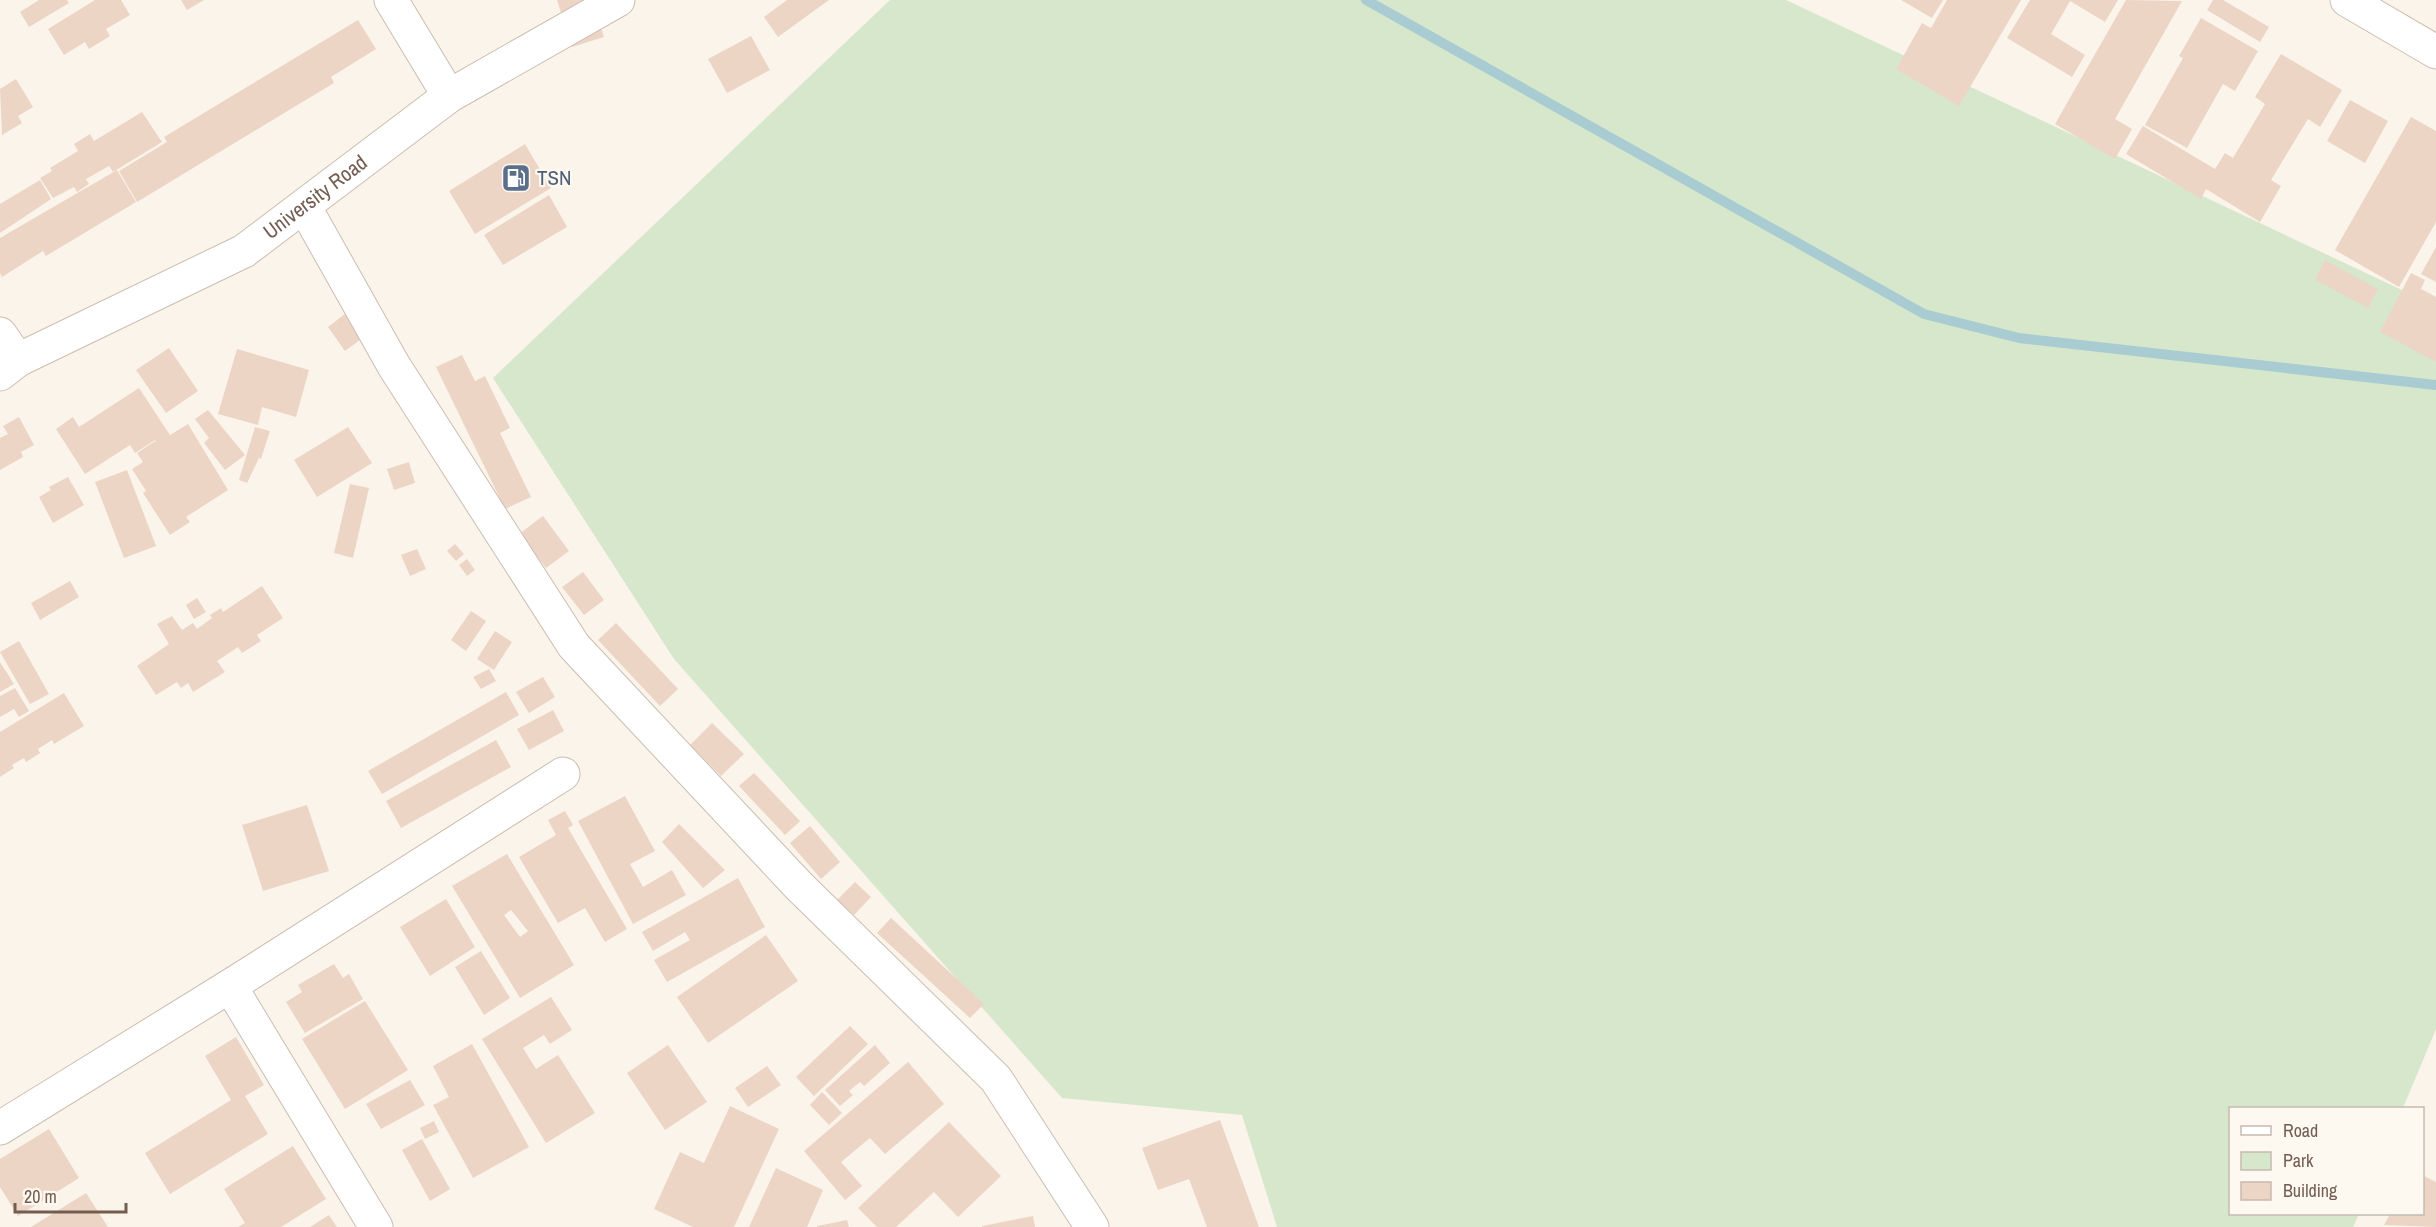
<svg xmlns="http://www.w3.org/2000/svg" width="2436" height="1227" viewBox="0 0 2436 1227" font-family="'Archivo Narrow',sans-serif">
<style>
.green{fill:#d6e7cb}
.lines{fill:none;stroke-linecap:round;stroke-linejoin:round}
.stream{stroke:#a9ccd3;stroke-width:10}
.building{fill:#edd5c6;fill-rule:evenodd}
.minor-casing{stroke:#ccbdb2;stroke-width:35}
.secondary-casing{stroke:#cebdb0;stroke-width:35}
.minor{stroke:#fff;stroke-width:33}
.secondary{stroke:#fff;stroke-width:33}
.labels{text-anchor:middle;stroke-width:4.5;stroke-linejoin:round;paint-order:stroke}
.service-label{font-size:21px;fill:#4e5e75;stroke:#fdf9f1;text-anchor:start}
.street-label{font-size:21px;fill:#735d51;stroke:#fdf9f1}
</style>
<rect width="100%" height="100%" fill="#faf4eb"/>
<polygon class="green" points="890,0 1786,0 2436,306 2436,1029 2403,1108 2230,1108 2230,1214 2359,1214 2353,1227 1277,1227 1242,1115 1062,1098 674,659 493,378"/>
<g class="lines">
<polyline class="stream" points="1366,0 1924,314 2019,338 2436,385"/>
</g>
<g class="building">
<polygon points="39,0 67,0 69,3 29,27 20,12"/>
<polygon points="95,0 121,0 130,15 106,29 110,36 89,49 85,42 64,55 48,29"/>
<polygon points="181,0 204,0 187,10"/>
<polygon points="557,0 592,0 604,37 572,47"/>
<polygon points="787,0 829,0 778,37 764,17"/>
<polygon points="1901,0 1943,0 1932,18"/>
<polygon points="1947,0 2021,0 1959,106 1896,69 1922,23 1931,28"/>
<polygon points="2030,0 2118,0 2105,22 2070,1 2051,34 2085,55 2072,77 2007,38"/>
<polygon points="2126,0 2182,1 2115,119 2132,129 2115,159 2055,124"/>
<polygon points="2213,0 2223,0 2269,27 2260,42 2207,10"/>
<polygon points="2201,18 2258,51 2235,91 2223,84 2187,148 2145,125 2183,58 2179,56"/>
<polygon points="358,20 376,49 331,77 334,83 137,202 119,171 167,142 164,137"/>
<polygon points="751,36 770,70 727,93 708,59"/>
<polygon points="2281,54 2342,90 2320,127 2308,119 2271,180 2281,186 2260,222 2206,189 2201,199 2126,154 2143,126 2215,169 2225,153 2233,158 2265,104 2255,97"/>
<polygon points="16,79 33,107 18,116 22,123 2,135 0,89"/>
<polygon points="2350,100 2388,121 2365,163 2327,141"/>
<polygon points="142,112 162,142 113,172 109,166 86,179 89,184 77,192 74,187 53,198 40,178 52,171 50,168 78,151 74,144 90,134 94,141"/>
<polygon points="2411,117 2436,131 2436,222 2399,287 2335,250"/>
<polygon points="525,144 551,188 475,234 449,191"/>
<polygon points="117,170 136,202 46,256 43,251 2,277 0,273 0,238"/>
<polygon points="40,180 51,199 0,233 0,204"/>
<polygon points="549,195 567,227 503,265 484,235"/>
<polygon points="2436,247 2436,282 2421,274"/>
<polygon points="2325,260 2378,289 2368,308 2315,280"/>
<polygon points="2411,273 2425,280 2421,289 2436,297 2436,362 2380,332"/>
<polygon points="350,310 368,334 345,351 328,327"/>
<polygon points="169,348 198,391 166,413 136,370"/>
<polygon points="237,349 309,370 296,417 262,407 258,425 218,414"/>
<polygon points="462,355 475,381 485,376 510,428 500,433 531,497 505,509 436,367"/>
<polygon points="139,388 170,435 188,424 228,490 186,517 190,522 170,535 143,493 146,491 132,469 143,462 137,453 155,441 157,444 155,440 135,453 130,445 85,474 56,429 73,417 79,427"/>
<polygon points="208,410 245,455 225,470 204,443 209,438 195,419"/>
<polygon points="19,417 34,445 21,452 23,457 0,470 0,438 8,434 3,426"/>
<polygon points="255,427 270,431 261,459 259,458 247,483 239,480"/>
<polygon points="348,427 372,463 317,497 294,460"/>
<polygon points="409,462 415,483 394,490 387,469"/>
<polygon points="127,470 156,546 124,558 95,482"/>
<polygon points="68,477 84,505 53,523 39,497 51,490 49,487"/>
<polygon points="350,484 369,488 353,558 334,553"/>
<polygon points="543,516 569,551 546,568 519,534"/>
<polygon points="455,544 464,554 456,561 447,551"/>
<polygon points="417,549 426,569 410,576 401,555"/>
<polygon points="467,559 475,570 467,576 459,565"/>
<polygon points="583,572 604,600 584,615 562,587"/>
<polygon points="70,581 79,597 40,620 31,603"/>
<polygon points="262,586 283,618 257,635 261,641 242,653 238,647 217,661 225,672 193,692 188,683 181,688 177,682 156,695 137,666 169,644 157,624 172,616 182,630 193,623 197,629 212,618 210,615 221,608 223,612"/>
<polygon points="197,598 206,612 194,619 186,605"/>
<polygon points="471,611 486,621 466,651 451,640"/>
<polygon points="616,623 678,689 660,706 598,640"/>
<polygon points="495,631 512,642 494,670 477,659"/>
<polygon points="19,641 49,694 30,704 0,652"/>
<polygon points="0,662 14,684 0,692"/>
<polygon points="489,669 496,681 481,689 473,677"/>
<polygon points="543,677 555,697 529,713 516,692"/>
<polygon points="15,688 29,711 19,717 14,709 0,717 0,696"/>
<polygon points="506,692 519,715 382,794 368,771"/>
<polygon points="64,693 84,726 54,744 52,740 38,749 40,753 26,762 24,758 12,765 14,768 0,777 0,732"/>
<polygon points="553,710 564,731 529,750 517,729"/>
<polygon points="712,723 744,754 721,776 690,745"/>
<polygon points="496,740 511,767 401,828 386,801"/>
<polygon points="754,773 800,821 785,835 739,786"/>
<polygon points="625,796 655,851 630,864 643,887 672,870 686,895 633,924 578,821"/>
<polygon points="307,805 329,871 263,891 242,825"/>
<polygon points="565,811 573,825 568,828 627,929 605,942 585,908 558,923 519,857 556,835 548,820"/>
<polygon points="679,824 725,870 703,888 662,842"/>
<polygon points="810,826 840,862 821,879 790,843"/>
<path d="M507,854l67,111 -54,33 -68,-112zM511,910l17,21 -8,6 -16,-22z"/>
<polygon points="738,878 765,927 667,982 654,960 690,940 685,932 653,951 642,932"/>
<polygon points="855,882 871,897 854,915 837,900"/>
<polygon points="446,899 475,947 430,976 400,927"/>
<polygon points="891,918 984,1004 970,1018 877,933"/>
<polygon points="766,935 798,981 708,1043 677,997"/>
<polygon points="481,951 510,998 484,1015 455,967"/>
<polygon points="334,964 343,978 349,974 363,999 305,1033 286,1002 302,992 298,985"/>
<polygon points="551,997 572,1030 550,1044 544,1035 523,1048 536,1069 558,1055 595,1113 546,1143 482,1039"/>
<polygon points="365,1001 408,1070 345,1109 302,1039"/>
<polygon points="850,1026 868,1044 814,1096 796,1077"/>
<polygon points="236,1037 264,1085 245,1096 268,1134 170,1194 145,1153 231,1100 205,1056"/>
<polygon points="472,1044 529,1147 473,1178 433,1105 449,1097 433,1066"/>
<polygon points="668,1045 707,1102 665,1130 627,1073"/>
<polygon points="875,1045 890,1063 864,1086 860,1082 849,1091 853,1095 840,1106 825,1090"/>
<polygon points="908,1062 944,1104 885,1154 870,1138 841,1162 862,1186 845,1200 804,1151"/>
<polygon points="767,1066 781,1085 748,1107 735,1088"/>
<polygon points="410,1080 425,1105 381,1129 366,1104"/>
<polygon points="822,1092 842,1113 829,1125 810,1105"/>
<polygon points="730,1106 779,1129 734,1227 693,1227 654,1209 680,1152 704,1163"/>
<polygon points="1220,1120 1259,1227 1207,1227 1189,1179 1158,1190 1142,1148"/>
<polygon points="434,1121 439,1132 425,1139 420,1128"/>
<polygon points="949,1122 1001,1176 958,1217 934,1192 896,1227 877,1227 858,1208"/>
<polygon points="49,1129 79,1178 18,1216 0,1187 0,1159"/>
<polygon points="422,1139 450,1189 430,1201 402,1150"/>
<polygon points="293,1146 326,1199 281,1227 238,1227 245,1223 224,1189"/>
<polygon points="776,1168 823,1190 807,1227 749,1227"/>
<polygon points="2422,1175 2436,1182 2436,1227 2384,1225 2390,1214 2422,1214"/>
<polygon points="86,1193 108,1227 31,1227"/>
<polygon points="329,1215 337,1227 310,1227"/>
<polygon points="1033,1216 1035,1227 982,1227 982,1226"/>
<polygon points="847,1220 849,1227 817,1227 817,1226"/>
</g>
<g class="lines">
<g class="minor-casing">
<g id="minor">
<polyline points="391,0 449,96"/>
<polyline points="304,206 394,366 574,646 799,886 996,1079 1092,1227"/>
<polyline points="0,334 18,360"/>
<polyline points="230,986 376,1227"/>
<polyline points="0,1128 230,986 563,774"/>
</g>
</g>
<g class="secondary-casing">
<g id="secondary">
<polyline points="2347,0 2436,52"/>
<path id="s1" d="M0,374l18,-14 226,-109 205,-155 169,-96"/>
</g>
</g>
<use href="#minor" class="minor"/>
<use href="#secondary" class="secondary"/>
</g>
<defs>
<g id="fuel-square" transform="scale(1.5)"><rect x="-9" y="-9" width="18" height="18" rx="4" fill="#5c6f8a" stroke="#fdf9f1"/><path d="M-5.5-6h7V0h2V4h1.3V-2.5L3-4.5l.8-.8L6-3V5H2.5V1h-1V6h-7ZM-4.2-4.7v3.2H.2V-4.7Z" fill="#fff"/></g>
</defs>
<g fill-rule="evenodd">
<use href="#fuel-square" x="516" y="178"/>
</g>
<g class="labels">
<g class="service-label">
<text x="537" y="185">TSN</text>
</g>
<g class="street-label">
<text dy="7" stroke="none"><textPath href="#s1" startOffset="363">University Road</textPath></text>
</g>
</g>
<rect x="2229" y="1107" width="195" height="108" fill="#fdf9f1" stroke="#c6bbb1" stroke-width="1.5"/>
<rect x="2241" y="1126" width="30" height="9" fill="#ffffff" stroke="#c6bbb1" stroke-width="1.5"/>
<text x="2283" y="1137" font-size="18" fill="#735d51">Road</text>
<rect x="2241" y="1152" width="30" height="18" fill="#d6e7cb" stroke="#c6bbb1" stroke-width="1.5"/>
<text x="2283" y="1167" font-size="18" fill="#735d51">Park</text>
<rect x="2241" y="1182" width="30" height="18" fill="#edd5c6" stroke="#c6bbb1" stroke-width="1.5"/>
<text x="2283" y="1197" font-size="18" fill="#735d51">Building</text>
<path d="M15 1203v9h111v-9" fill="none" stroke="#735d51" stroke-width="3"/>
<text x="24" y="1203" font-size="18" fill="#735d51" stroke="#fdf9f1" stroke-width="4.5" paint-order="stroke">20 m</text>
</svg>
